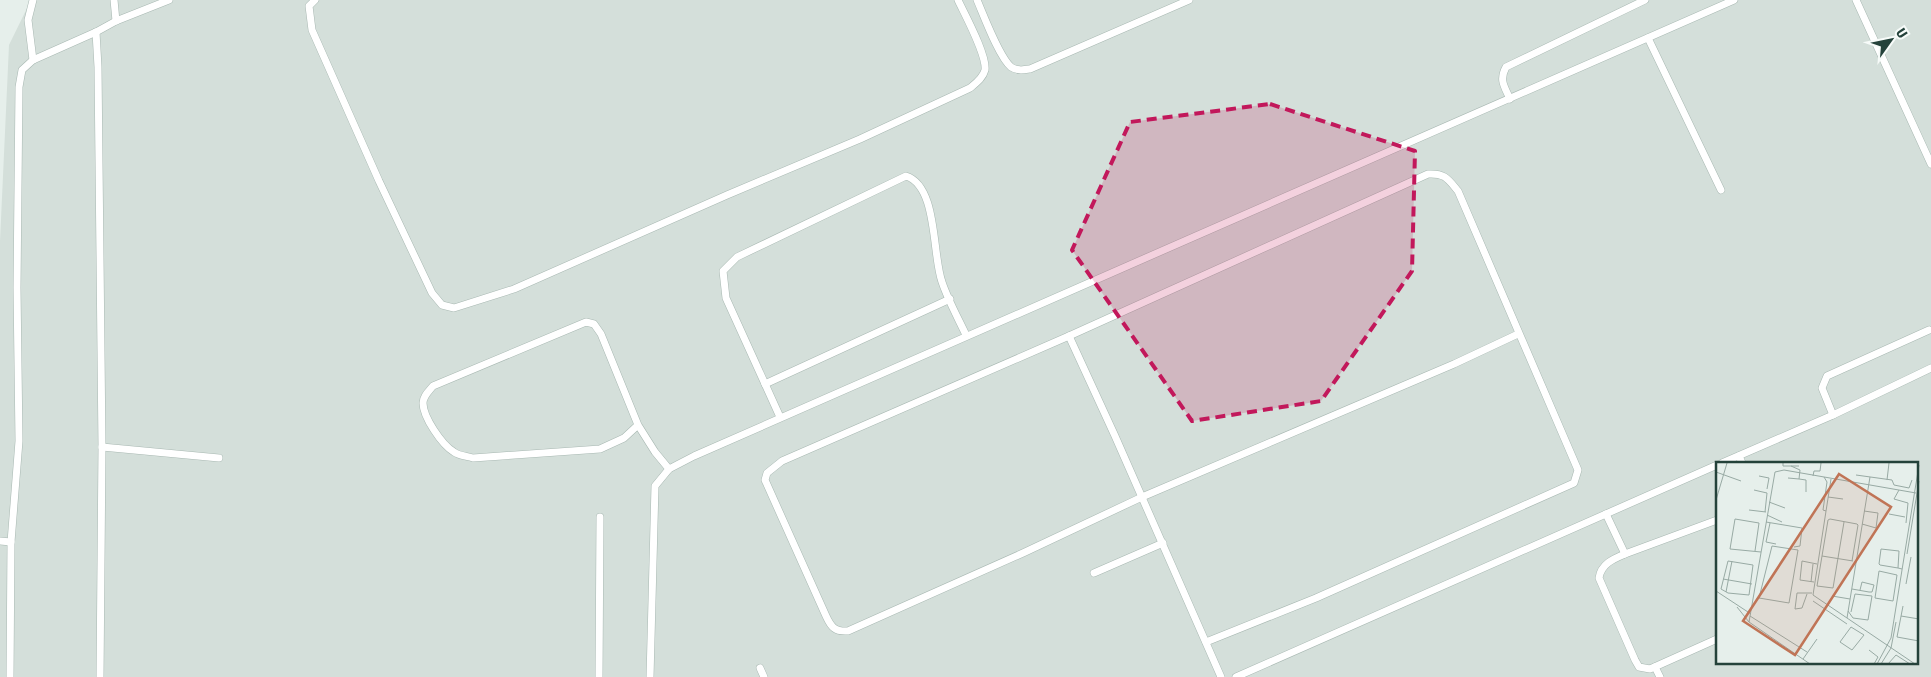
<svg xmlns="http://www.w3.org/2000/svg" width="1931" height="677" viewBox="0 0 1931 677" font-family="'Fira Sans Condensed',sans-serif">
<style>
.built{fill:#d4dfda;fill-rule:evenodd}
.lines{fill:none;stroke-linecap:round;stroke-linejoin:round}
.lane-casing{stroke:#a8b8b2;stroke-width:8}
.lane{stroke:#fff;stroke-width:7}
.marked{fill:#c2185b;fill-opacity:0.2;stroke:#c2185b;stroke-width:4;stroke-dasharray:10 6;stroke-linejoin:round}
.inset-road{fill:none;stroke:#98aaa4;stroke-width:1}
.view{fill:#c07456;fill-opacity:0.15;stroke:#c07456;stroke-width:2.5}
.inset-edge{fill:none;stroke:#24423a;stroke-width:2.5}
</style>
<rect width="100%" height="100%" fill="#e6efeb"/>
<path class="built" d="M31,0h1900v677h-1931v-436l9,-196zM1717,463h200v200h-200z"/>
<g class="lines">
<g class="lane-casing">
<g id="lane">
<polyline points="114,0 116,21"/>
<path d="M315,0l-6,6 3,24 67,151 53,112 10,12 12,3 60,-19 213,-94 133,-56 110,-51c6,-5 13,-10 15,-18 2,-15 -20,-55 -27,-70"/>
<path d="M977,0c7,16 22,57 34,67 6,4 12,3 19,2l159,-69"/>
<polyline points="1856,0 1931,164"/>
<polyline points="96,32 98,67 102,447 100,677"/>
<polyline points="1648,38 1721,190"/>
<polyline points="33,60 28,20 33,0"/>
<path d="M1510,99c-6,-13 -11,-19 -4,-32l139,-67"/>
<polyline points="1069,336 1115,436 1221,677"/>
<polyline points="765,384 950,299"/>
<polyline points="1833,415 1822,388 1827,376 1929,330"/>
<path d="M780,417l-54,-119 -3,-27 14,-14 169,-81c32,10 26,79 36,106 6,18 16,36 24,53"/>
<path d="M638,425l-14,13 -24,11 -127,9c-6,-2 -14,-2 -19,-6 -12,-7 -31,-35 -31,-49 0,-7 6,-12 10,-17l153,-64 8,2 7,10 37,91 17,27 14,17"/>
<polyline points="102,447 219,458"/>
<polyline points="1739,456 1742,463"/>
<polyline points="1722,463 1833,415 1931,368"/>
<path d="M1606,514l19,40c-12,5 -24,10 -26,24l36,82 4,7 11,2 67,-30"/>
<polyline points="0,541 11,542"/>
<polyline points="1625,554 1717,520"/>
<polyline points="1094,573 1163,543"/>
<path d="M1206,642l110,-44 258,-115 4,-13 -120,-279c-10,-12 -13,-18 -30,-17l-359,162 -287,125 -15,12 -2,7 61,136c5,11 9,16 22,15l175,-78 119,-56 312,-133 64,-30"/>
<polyline points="1655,667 1660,677"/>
<polyline points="760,668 764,677"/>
<polyline points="10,677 11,542 19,441 17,288 19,87 22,70 33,60 96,32 116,21 169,0"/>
<polyline points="599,677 600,517"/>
<path d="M650,677l5,-191 14,-17 25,-13c346,-154 693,-305 1040,-456"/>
<polyline points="1236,677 1717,465"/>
</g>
</g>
<use href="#lane" class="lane"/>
</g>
<path class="marked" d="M1270,104l145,47 -3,120 -91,130 -129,20 -120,-171 58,-128z"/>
<g transform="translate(1716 462)">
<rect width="202" height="202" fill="#e6efeb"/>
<path class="inset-road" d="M67,1v3h16M0,10l25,9M140,13l36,5 2,5 15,3 3,-8M43,14l10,2 -2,11M97,14l1,-5h6l1,-8M108,15l3,5 -4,28 3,1M72,16l11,1 1,-9 -9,-4M83,17l7,1v12M115,17l-18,116 102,69M171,18l2,-17M38,28l13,3 -2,19M183,28l-5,9 14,4 -2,20M112,35l15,2M0,38l11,-37M53,40l16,6M33,48l17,2M173,52l16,3M51,53l15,7M50,60l36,6 -2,18 -6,1M128,60l-11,66 -16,-2 11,-66 2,-1 27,5 1,1 -6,36M54,61l-4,19 10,2M146,62l14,4 2,-15 -14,-2M56,84l26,4 -9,53 -30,-5zM39,89l4,-28 -24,-4 -5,30 31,3M191,92l12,-73M106,94l31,5M12,99l25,4 -4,30 -21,-2 -7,-4zM182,106l1,-17 -18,-2 -2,15 1,1 18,3 4,1M163,109l18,4 -4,26 -18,-3zM7,117l29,5M95,120l2,-18M98,120l-14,-2 2,-19 15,3M190,122l5,-27M136,127l17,3h3l2,-7 -12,-3 -2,8M0,129l35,23M10,130l6,-31M91,132l-5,14 -7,1 2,-16h15M116,134l18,3M97,139l34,23M187,144l-6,31 22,4M21,145l12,15M132,149l5,7 15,2 4,-24 -17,-2 -4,18M34,154l57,36M185,154l18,3M131,156l23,-141M135,165l13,8 -12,15 -12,-8zM153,188l9,7 -4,7M87,197l14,-20M94,202l-61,-42 26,-150 9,-2 132,23M161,202l14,-26 28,-173M165,202l10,-16 5,-26M172,202l8,-9 14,9"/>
<path class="view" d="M123,12l52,33 -96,148 -52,-34z"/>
<rect width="202" height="202" class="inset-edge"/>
</g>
<g transform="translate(1891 40) rotate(57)" stroke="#f7fbf9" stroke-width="4" paint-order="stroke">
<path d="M0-4L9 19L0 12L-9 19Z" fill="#24423a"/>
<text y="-8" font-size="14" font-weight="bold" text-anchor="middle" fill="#24423a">U</text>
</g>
</svg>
